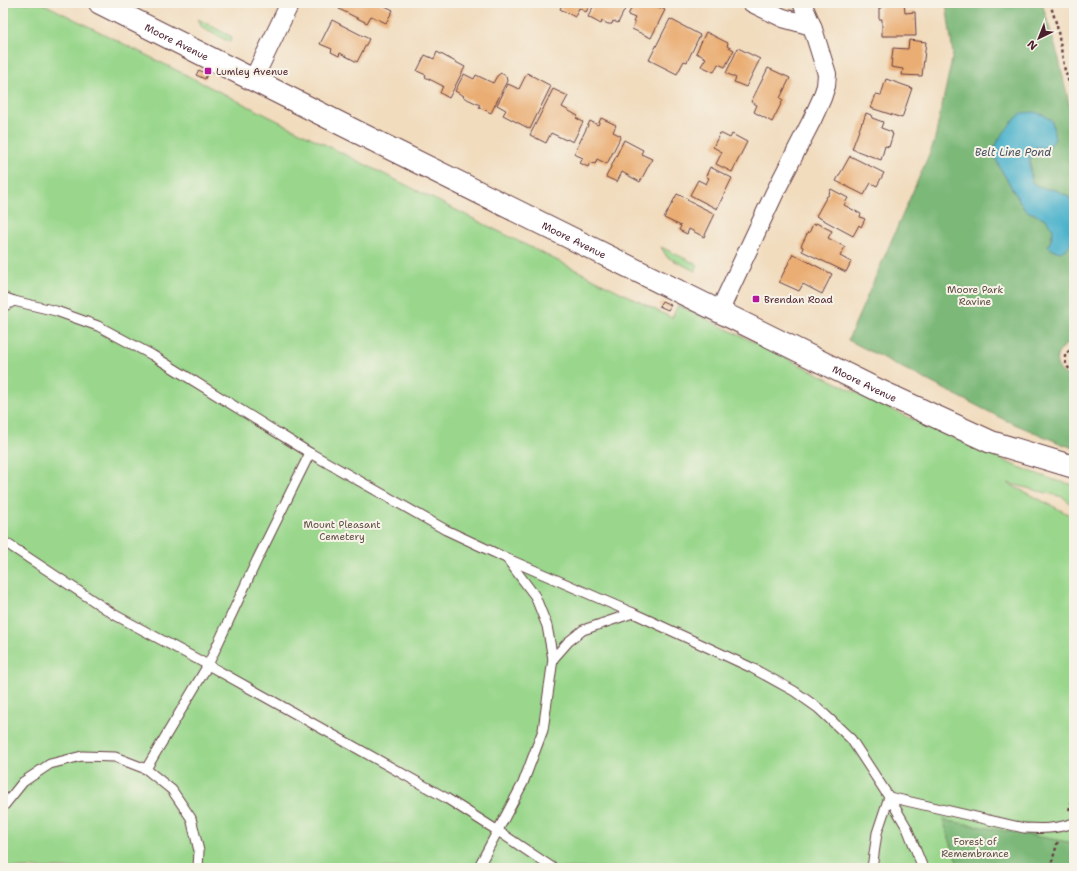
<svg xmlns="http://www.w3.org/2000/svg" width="1077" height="871" viewBox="0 0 1077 871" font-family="'Shantell Sans',sans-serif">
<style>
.green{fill:#9ad78c;stroke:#727b5c}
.forest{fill:#7bb878;stroke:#626c52}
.water{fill:#4db3cc;stroke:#4c697c}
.building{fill:#eaad73}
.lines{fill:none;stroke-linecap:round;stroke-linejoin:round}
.service-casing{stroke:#633b41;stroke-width:11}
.minor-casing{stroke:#633b41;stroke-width:20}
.tertiary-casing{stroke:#633b41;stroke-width:24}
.path{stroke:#633b41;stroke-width:2.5;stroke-dasharray:3 3;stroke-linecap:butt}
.service{stroke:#fff;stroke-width:9}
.minor{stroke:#fff;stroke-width:18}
.tertiary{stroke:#fff;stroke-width:22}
.poi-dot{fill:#b5179e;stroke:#f7f3e8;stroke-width:1.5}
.labels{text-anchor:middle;stroke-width:4;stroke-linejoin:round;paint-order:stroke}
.street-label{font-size:10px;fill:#4a1f2b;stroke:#f7f3e8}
.poi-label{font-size:10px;fill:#4a1f2b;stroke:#f7f3e8;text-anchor:start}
.park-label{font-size:10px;fill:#5e4d43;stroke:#f7f3e8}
.water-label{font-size:11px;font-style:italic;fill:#4b5363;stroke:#f7f3e8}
</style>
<rect width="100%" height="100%" fill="#f7f3e8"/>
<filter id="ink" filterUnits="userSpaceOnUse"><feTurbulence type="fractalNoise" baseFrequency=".025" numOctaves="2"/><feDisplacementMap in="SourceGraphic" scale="8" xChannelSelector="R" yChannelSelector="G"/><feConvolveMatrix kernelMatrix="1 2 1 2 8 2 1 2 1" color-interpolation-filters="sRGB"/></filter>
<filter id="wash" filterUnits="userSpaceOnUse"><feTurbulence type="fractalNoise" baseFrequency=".012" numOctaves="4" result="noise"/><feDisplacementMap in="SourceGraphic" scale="16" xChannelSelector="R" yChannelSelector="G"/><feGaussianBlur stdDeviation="0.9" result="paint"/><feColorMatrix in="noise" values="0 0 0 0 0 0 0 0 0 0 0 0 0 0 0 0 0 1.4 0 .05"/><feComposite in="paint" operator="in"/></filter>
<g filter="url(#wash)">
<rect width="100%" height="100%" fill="#f1dcbe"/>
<g class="green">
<polygon points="3,3 42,3 672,318 678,305 886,407 1016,466 1054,480 1074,485 1074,507 1063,497 1007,483 1074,517 1074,868 3,868"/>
<polygon points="198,19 232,37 230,42 202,28"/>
<polygon points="661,247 698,265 695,271 667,257"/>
</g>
<g class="forest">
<path d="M946,3h96l17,56 12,54 3,20v69l-7,-6 -11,-6 -15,-2 -9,-6c-2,-12 -4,-24 3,-35l9,1 11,-9 -3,-18 -8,-5 -10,-4 -41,40 7,16 25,42 21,9 7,11 -2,10 -3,6 5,4 19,-10 2,-14v113c-12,7 -26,20 -11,34 3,2 7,4 11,6v69l-12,-4 -57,-24 -157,-80 86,-197 19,-89z"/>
<polygon points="943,820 1074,843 1074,868 959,868"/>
</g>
<path class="water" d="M1034,112l10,3 8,6 3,18c-6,10 -9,9 -20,8 -8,11 -5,23 -3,35l9,6 15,2 11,6 7,6c0,12 3,38 -8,47 -2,1 -4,2 -6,3l-7,-2 -5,-4 3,-6 2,-10 -7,-11 -21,-9 -25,-42 -7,-16 6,-13 13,-17 10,-9z"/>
<g id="blocks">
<g class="building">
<polygon points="342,3 379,3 393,10 386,23 371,16 367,23 339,9"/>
<polygon points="563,3 591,3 586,12 579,8 575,17 560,9"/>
<polygon points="595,3 628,3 618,23 613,21 612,24 608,24 602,21 601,24 588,17"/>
<polygon points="634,3 650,3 665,10 651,38 632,29 635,23 633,22 635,18 628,15"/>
<polygon points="881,3 904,3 905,13 915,12 916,36 882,36 882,19 879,19 879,8 882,8"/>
<polygon points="670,19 700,35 687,62 684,61 677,74 649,60"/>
<polygon points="332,20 369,39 357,62 340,53 339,56 331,52 332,49 320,44"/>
<polygon points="706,32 728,43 727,46 734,50 725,67 718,64 714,72 701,66 706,58 696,53"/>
<polygon points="909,40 926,42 922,76 902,75 903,69 891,67 893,48 908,49"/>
<polygon points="738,48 760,59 746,87 734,82 736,78 726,73"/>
<polygon points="437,52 465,67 449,98 440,93 443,86 425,77 426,75 417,71 425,55 434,59"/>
<polygon points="768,68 790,78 780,98 783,100 772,122 754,112 757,105 751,102"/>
<polygon points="199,70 207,74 205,79 196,75"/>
<polygon points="501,73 506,76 507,81 491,113 479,107 480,105 463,97 464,96 455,91 464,74 474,79 476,75 493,83 497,76"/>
<polygon points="527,73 551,86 530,129 503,115 506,110 497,105 508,84 519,89"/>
<polygon points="886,79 912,88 902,118 871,108 876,94 881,95"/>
<polygon points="553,89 568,96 562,107 578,116 576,118 583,122 573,142 567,139 566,140 551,133 546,143 530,135"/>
<polygon points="866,113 871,115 872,118 883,122 881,128 892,132 892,134 893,134 889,147 885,146 881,160 852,149 862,122 863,122"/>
<polygon points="601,118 616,125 613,132 621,136 607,164 597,159 595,164 590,162 588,167 580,163 583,158 574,154 590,121 598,125"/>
<polygon points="720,133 730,138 732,134 747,142 732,172 716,164 722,152 713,147"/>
<polygon points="624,140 643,150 641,154 652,159 640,182 622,172 617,182 606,177"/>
<polygon points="850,156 884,173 877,186 871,183 864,195 836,181"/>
<polygon points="710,167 732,178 717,209 690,195 698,180 706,184 709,178 706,176"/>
<polygon points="831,189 848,198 844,205 861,214 860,217 865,219 861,227 859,225 853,236 816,216 827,196 828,196"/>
<polygon points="677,194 688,199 687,200 715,214 704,237 689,229 687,234 679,230 681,226 664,218"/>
<polygon points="816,223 832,231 828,238 845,247 840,256 851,262 846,272 802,251 803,247 801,246 808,232 809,233 813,224 815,225"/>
<polygon points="793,254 832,274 822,294 803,284 799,291 779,282"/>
<polygon points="662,301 671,305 668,310 659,306"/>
</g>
</g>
</g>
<g filter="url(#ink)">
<use href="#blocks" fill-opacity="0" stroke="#633b41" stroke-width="1"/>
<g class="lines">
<g class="service-casing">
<g id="service">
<polyline points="3,297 14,301 56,311 98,326 152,355 310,453 446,530 508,559 633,613 709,648 752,668 794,691 818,708 851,739 889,797 907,828 923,868"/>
<polyline points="3,307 14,301"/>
<polyline points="3,541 115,615 208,665 446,798 498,831 553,868"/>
<polyline points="508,560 535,596 547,626 553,659"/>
<polyline points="146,769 208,665 257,560 310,453"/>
<path d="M889,797l135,31c19,1 31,1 50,-5"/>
<polyline points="3,807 23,782 50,764 82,756 115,757 146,769 172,790 191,818 199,851 198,868"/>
<polyline points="478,868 523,783 543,730 553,659 568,642 583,630 633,613"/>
<polyline points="872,868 877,833 889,797"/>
</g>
</g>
<g class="minor-casing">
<g id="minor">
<polyline points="752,3 783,18 812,26"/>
<polyline points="253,80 290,3"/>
<polyline points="719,312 775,192 812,120 822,98 826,86 827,74 812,26 802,3"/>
</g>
</g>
<g class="tertiary-casing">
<g id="tertiary">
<path id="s1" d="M100,3l281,141 499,247 111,51 83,25"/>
</g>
</g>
<g class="path">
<polyline points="1050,3 1057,26 1065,71 1070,85 1074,106"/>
<path d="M1074,347l-4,3 -5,5c0,8 2,14 9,17"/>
<polyline points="1069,810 1074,795"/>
<polyline points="1050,868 1058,841"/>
</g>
<use href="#service" class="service"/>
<use href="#minor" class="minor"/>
<use href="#tertiary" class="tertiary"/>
</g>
</g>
<g class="poi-dot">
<rect x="204" y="67" width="8" height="8" rx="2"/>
<rect x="752" y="295" width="8" height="8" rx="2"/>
</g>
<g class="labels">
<g class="street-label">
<text dy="4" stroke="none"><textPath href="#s1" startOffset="86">Moore Avenue</textPath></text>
<text dy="4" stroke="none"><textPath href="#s1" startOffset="530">Moore Avenue</textPath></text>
<text dy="4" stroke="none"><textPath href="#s1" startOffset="854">Moore Avenue</textPath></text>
</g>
<g class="poi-label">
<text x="216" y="75">Lumley Avenue</text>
<text x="764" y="303">Brendan Road</text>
</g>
<g class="park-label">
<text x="975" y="293">Moore Park<tspan x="975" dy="12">Ravine</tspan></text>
<text x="342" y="528">Mount Pleasant<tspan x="342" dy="12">Cemetery</tspan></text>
<text x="975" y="845">Forest of<tspan x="975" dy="12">Remembrance</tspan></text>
</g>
<g class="water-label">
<text x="1013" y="156">Belt Line Pond</text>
</g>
</g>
<rect width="1077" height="871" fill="none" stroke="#f7f3e8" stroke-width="16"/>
<g transform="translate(1039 38) rotate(223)" stroke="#f7f3e8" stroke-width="3" paint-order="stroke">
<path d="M0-3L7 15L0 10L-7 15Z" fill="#4a1f2b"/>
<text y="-6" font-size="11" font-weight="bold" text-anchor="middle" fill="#4a1f2b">N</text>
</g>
</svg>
